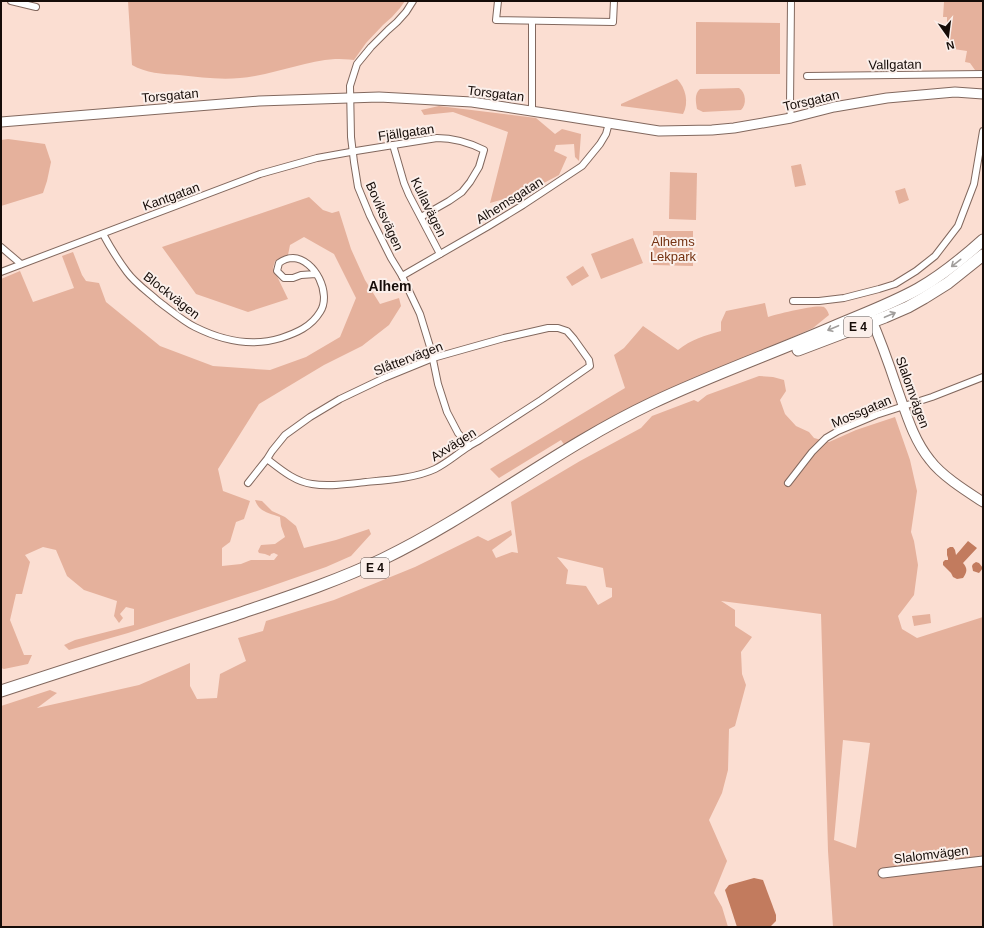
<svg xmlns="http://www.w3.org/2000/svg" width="984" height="928" viewBox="0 0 984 928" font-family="Helvetica,sans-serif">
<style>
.green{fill:#e5b19c;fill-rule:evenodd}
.water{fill:#c27b5e}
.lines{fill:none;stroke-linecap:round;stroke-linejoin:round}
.street-casing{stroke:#82685e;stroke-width:8}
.secondary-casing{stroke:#82685e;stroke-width:11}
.highway-casing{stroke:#82685e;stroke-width:13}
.street{stroke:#fff;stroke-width:6}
.secondary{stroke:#fff;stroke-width:9}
.highway{stroke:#fff;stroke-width:11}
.oneway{stroke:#a19e9c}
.labels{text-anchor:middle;stroke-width:4;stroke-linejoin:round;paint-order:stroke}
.shield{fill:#fbefea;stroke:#5a504c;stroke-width:1}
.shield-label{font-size:12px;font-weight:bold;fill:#150c08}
.street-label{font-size:13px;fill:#150c08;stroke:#fbefea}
.park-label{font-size:13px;fill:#753313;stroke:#fbefea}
.neighbourhood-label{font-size:14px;font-weight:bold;fill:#150c08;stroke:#fbefea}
</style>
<rect width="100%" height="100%" fill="#fbded2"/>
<g class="green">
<path d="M128,1h277l-5,7 -8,9 -9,8 -17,18 -12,17c-6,-1 -13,-1 -19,-1 -27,2 -53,12 -80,17 -26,5 -50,2 -76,-1 -17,-1 -33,-2 -47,-10z"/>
<polygon points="938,1 983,1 983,70 975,70 970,63 965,62 967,51 947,48 947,17 943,17 944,2 938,2"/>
<polygon points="696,22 780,23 780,74 696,74"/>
<path d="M677,79c9,9 12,24 6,35l-62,-8v-2z"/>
<path d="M739,88c7,4 8,17 2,22l-38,2 -6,-3c-1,-7 -3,-15 3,-20z"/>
<polygon points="439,106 536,118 555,134 562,129 581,134 579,161 575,157 574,144 556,145 554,151 567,157 559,175 525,193 490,203 508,132 453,112 424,115 421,110"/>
<polygon points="8,139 45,144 51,162 47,181 43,193 1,206 1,140"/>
<polygon points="801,164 806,185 795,187 791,166"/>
<polygon points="670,172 697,173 696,220 669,219"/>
<polygon points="905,188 909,200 899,204 895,191"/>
<path d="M309,197l14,13 9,3 7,-2 12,38 14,31 15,24 19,-6 2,8 -12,19 -27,21 -38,19 -65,39 -41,65 5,22 27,10 -6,18 -8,3 -6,20 -8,6v18l19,-2 10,-4h23l4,-5 -4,-2 -3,1 -1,2 -5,-2 -6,-1 -1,-2 3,-6 14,-1 10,-7 -4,-11 -1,-9c-11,-4 -21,-5 -25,-17l7,1 10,10 13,6 11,9 8,22 32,-8 33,-11 2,5 -20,22 -25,11 -63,22 -135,44 -59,17 -5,-5 11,-5 59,-15v-16l-8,-2 -6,7 3,4 -4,5 -5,-7 3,-15 -33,-11 -17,-14 -11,-26 -13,-3 -18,8 5,7 -8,32h-6l-6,26 14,35h8l-4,9 -24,5 -3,-1v-389l19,-8 13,31 41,-14 -12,-32 11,-4 9,23 4,6 13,2 7,19 54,44 53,20 57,4 36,-13 34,-20 16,-39 -22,-44 -30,-17 -14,8 -2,10 -13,6 -2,7 15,31 -40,13 -52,-18 -34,-47z"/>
<polygon points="653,231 693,231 693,266 653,265"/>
<polygon points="633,238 643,263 601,279 591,254"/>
<polygon points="583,266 589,276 572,286 566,277"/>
<path d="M765,303l3,14c9,-3 49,-13 56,-10 3,2 4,5 5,8l-16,13 -186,83 -62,35 -4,-6 -62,38 -9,-9 135,-81 -11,-33 10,-7 19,-22 35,24c14,-11 26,-14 43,-19v-9l5,-11z"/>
<path d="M759,376l14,1 11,3 2,11 -6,9 5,14 11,12 13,6 5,6 15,4 27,-12 39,-13 15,43 7,31 -6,41 3,9 4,24 -4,30 -16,21 4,13 15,9 66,-21v310h-150l-5,-76 -7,-237 -100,-13 14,9v16l17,11 -11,15 1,22 4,11 -11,41 -6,3 -1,41 -6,23 -13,27 18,41 -13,32 8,14 6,20h-727v-221l49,-16 7,3 -20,15 102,-23 51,-22v23l7,13 20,-1 3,-24 26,-13 -8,-23 25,-7 3,-10 68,-21 81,-33 63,-31 10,5 23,-11 1,5 -20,15 4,8 16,-6 6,1 -7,-51 69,-41 61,-33 11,-12 42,-16 4,2 9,-7zM557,557l46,11 3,19 6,1v9l-14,8 -12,-19 -20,-2 2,-14zM843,740l27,3 -14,105 -22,-8z"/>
<polygon points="930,614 931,623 914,626 912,616"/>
</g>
<g class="water">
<path d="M968,541l9,7 -14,15c5,6 4,9 0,15l-6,1 -4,-2 -2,-4 -8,-8v-3l2,-2h3v-2l-1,-3v-6l3,-2h3l2,3 1,5z"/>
<polygon points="976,562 979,563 983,568 979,573 973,571 972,566 973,564"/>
<polygon points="754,878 763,880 776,915 776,921 770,927 737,927 725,890 729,885"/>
</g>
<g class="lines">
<g class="street-casing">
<g id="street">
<polyline points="11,1 36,7"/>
<polyline points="413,1 406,12 397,22 388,30 371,47 357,64 350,86 351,137 354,162 358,187 370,216 391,258 402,276 420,314 431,350 438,384 447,412 458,433 469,446"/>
<polyline points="498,1 496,20 613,22 614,1"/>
<polyline points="791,1 790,105 791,118"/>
<polyline points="532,21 532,111"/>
<polyline points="807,76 983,74"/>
<polyline points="393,145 404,183 409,195 440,254"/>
<path d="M103,234c7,13 15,26 24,38 8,11 21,20 31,29 11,8 25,20 37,26 26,13 57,20 86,11 15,-5 30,-11 39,-26 12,-18 -5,-53 -27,-54 -5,0 -10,2 -14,5l-2,8 7,7h9l8,-3 15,-1"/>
<polyline points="1,247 21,264"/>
<path d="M1,272l259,-98 57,-16 39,-7 81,-13c16,0 33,5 47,12l-5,17 -9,15 -8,10 -13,9 -28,16"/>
<polyline points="402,276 487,227 523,205 582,166 600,144 606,134 609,123"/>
<polyline points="793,301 819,301 844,298 879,289 895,284 916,271 935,256 958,226 974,184 983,131"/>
<path d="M248,483l19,-24 5,-8 13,-16 25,-18 30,-18 44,-21 49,-20 71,-20 44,-10h10l9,3 7,8 15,21 1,6 -49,34 -60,39c-4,3 -9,5 -13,8 -11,7 -21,16 -33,22 -19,9 -47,11 -69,13 -17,2 -37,5 -54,2 -17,-2 -32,-15 -45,-25"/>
<polyline points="788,483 812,452 826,438 838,431 876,415 932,397 983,377"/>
</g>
</g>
<g class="secondary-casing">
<g id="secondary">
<polyline points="1,122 259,101 379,97 472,102 564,116 659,131 712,130 734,128 791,118 834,107 887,98 955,92 983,94"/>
<path d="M870,316c10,23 19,48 27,72 9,25 16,51 33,72 12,16 36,31 53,42"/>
<polyline points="883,873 983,861"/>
</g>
</g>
<g class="highway-casing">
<g id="highway">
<polyline points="798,350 885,317 908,307 924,298 948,283 983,255"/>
<path d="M1,691c78,-25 156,-51 234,-76 50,-17 100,-33 148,-56 93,-45 174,-111 269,-156 59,-28 121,-50 181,-76 28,-12 58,-23 85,-38 23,-13 45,-31 65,-49"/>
</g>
</g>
<use href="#street" class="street"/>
<use href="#secondary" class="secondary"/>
<use href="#highway" class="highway"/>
</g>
<defs><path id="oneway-shaft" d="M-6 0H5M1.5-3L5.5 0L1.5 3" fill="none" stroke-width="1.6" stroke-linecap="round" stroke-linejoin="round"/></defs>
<g class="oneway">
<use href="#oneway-shaft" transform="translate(956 263) rotate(142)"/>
<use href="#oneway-shaft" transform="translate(890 315) rotate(-23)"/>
<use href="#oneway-shaft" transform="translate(833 328) rotate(157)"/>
</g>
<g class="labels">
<g class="shield">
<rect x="844" y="317" width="28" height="20" rx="3"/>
<rect x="361" y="558" width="28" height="20" rx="3"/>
</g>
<g class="shield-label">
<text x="858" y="331">E 4</text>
<text x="375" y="572">E 4</text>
</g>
<g class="street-label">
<text transform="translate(895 64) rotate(-1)" y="5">Vallgatan</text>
<text transform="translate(496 93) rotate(7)" y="5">Torsgatan</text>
<text transform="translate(170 95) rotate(-5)" y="5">Torsgatan</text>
<text transform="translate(811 100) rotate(-13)" y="5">Torsgatan</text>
<text transform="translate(406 132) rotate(-8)" y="5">Fjällgatan</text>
<text transform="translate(171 196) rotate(-20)" y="5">Kantgatan</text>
<text transform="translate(509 200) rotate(-32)" y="5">Alhemsgatan</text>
<text transform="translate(429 207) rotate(64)" y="5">Kullavägen</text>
<text transform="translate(385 216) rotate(66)" y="5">Boviksvägen</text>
<text transform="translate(172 295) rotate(38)" y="5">Blockvägen</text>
<text transform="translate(408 358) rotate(-21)" y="5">Slåttervägen</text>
<text transform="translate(913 392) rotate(70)" y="5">Slalomvägen</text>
<text transform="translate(861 411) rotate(-23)" y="5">Mossgatan</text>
<text transform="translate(453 444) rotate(-32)" y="5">Axvägen</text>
<text transform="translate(931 854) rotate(-7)" y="5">Slalomvägen</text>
</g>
<g class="park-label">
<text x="673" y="246">Alhems<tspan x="673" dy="15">Lekpark</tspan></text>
</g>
<g class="neighbourhood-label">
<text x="390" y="291">Alhem</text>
</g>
</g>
<rect width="984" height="928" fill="none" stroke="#150c08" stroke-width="4"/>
<g transform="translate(948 36) rotate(166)" stroke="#fbefea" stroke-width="3" paint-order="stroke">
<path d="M0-3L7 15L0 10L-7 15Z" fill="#150c08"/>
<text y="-6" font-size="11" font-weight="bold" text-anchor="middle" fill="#150c08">N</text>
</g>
</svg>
